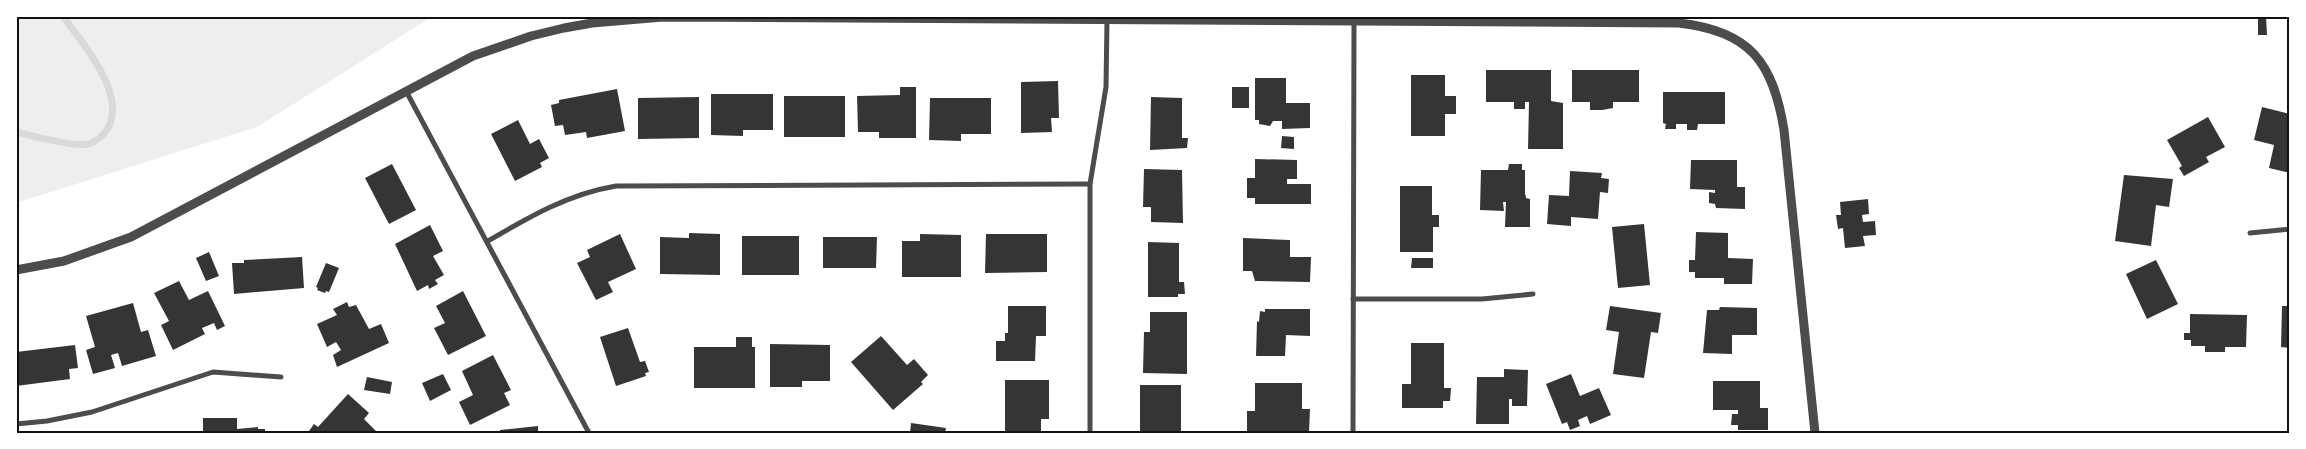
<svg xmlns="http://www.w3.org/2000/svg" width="2306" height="449" viewBox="0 0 2306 449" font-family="'PT Sans Narrow',sans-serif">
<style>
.green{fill:#eee}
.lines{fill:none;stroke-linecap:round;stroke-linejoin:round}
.stream{stroke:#d9d9d9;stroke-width:7}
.building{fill:#353535}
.minor{stroke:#4c4c4c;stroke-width:5}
.tertiary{stroke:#4c4c4c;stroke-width:9}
.neatline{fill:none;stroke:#111;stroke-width:2}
</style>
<rect width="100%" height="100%" fill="#fff"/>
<polygon class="green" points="16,16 433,16 257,127 16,203"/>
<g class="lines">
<path class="stream" d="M16,132c16,4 57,15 72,12 10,-3 15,-8 20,-16 19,-35 -26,-85 -45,-112"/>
</g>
<g class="building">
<polygon points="2258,16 2266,16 2267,35 2258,35"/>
<polygon points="1486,70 1551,70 1551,101 1563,103 1563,149 1528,149 1529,102 1525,102 1525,109 1514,109 1514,102 1486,102"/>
<polygon points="1572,70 1639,70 1639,102 1613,102 1613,108 1602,110 1590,110 1590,102 1572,102"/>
<polygon points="1411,75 1445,75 1445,96 1456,96 1456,114 1445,114 1445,136 1411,136"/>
<polygon points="1255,78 1286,78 1286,103 1310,103 1310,128 1282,129 1282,121 1273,121 1270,126 1259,124 1259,120 1255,120"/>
<polygon points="1058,81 1059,118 1051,118 1052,132 1021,133 1021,82"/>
<polygon points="900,87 916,87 916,138 879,138 879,132 858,132 857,96 900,95"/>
<rect x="1232" y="87" width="17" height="21"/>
<polygon points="617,89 625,131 587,138 586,132 565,135 563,125 555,126 551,105 559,103 559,100"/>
<polygon points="1663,92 1725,92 1725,124 1698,124 1697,130 1687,130 1687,124 1676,124 1676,129 1665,129 1666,124 1663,123"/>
<polygon points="711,94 773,94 773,130 743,130 743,136 711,135"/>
<rect x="784" y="96" width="61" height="41"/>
<polygon points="699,97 699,138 638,139 638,98"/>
<polygon points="1151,97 1182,98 1182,138 1188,138 1187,148 1150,150"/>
<polygon points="930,98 991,98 991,134 961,134 961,141 929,140"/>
<polygon points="2262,107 2290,114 2290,173 2269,168 2274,145 2254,140"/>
<polygon points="2208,117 2225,147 2206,157 2209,162 2184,176 2179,168 2182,166 2167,140"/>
<polygon points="518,120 530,144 539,139 549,158 540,163 542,167 515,181 491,134"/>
<polygon points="1282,136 1294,137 1294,149 1281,148"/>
<polygon points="1255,159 1297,160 1297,179 1287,179 1287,184 1311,184 1311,204 1255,204 1255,198 1247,198 1247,178 1255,178"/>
<polygon points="1691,160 1737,160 1737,187 1745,187 1745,209 1716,208 1715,204 1709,203 1709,192 1715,193 1715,190 1690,189"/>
<polygon points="392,164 416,210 389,224 365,178"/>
<polygon points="1509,164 1522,164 1522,170 1525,170 1525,193 1526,198 1530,199 1530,227 1505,227 1506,202 1503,202 1504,211 1480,210 1481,170 1508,170"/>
<polygon points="1144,169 1182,170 1183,223 1151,222 1151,207 1143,207"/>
<polygon points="1570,171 1602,173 1601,178 1609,179 1608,193 1600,192 1598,219 1571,217 1571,226 1547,224 1549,195 1569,196"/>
<polygon points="2124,175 2173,179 2169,207 2156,205 2151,246 2115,241"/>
<polygon points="1400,186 1432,186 1432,215 1439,215 1439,227 1433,227 1433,252 1400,252"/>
<polygon points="1868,199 1869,214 1862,215 1863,222 1875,221 1876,235 1863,236 1865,246 1845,248 1843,228 1838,229 1836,215 1841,215 1840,202"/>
<polygon points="1644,224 1650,285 1618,288 1612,227"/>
<polygon points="430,225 443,251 433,256 444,275 435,280 438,284 429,289 428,285 417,291 395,244"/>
<polygon points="1696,232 1728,233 1728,258 1753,259 1752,284 1724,284 1724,278 1695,278 1695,272 1689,272 1689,260 1695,260"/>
<polygon points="689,233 720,234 720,275 660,274 660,237 689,238"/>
<polygon points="620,234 636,269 608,282 613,292 596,300 577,263 590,257 587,250"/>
<polygon points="920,234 961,235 961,277 902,277 902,241 920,241"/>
<polygon points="986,234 1047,234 1047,272 985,273"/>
<rect x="742" y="236" width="57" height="39"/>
<polygon points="823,237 877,237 876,268 823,268"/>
<polygon points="1243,238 1290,240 1290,257 1311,257 1310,282 1255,281 1252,271 1243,271"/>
<polygon points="1148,242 1179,243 1179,282 1184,282 1185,294 1178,294 1178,297 1148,297"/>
<polygon points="209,252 219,276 206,281 196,258"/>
<polygon points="302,257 304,288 234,294 232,263 244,263 244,260"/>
<polygon points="1412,258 1433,258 1433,268 1411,268"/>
<polygon points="2156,260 2178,304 2147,319 2126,274"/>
<polygon points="326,263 339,268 329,292 326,291 325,293 317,290 318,288 316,287"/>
<polygon points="179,281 189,300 208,291 225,326 217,330 214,323 202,328 205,334 173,350 161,325 169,321 154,293"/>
<polygon points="463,291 486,336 448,355 434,328 445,323 436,306"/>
<polygon points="347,302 349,307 356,305 369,329 381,324 389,343 337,367 333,355 341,350 336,342 327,347 317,324 337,315 333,309"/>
<polygon points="133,303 141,332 148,330 156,356 122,366 118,353 111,355 115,368 93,374 86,350 95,347 86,316"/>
<polygon points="1008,306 1046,306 1046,336 1036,336 1035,361 996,361 996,341 1005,341 1005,333 1008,333"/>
<polygon points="1610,306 1661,313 1658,333 1651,332 1644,378 1613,374 1619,332 1606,330"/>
<polygon points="2282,306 2290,306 2290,348 2281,347"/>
<polygon points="1720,307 1757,308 1757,335 1732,335 1732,354 1703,353 1707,310 1719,310"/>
<polygon points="1265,309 1310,309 1310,336 1286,335 1285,356 1256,356 1257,321 1259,322 1260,311 1265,312"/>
<polygon points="1150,312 1187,312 1187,374 1143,373 1144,332 1150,332"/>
<polygon points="2190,314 2247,315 2246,347 2225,347 2225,352 2205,352 2205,346 2191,346 2191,340 2184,340 2184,333 2190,333"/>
<polygon points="628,328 640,362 645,361 649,372 645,373 646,376 616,386 600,337"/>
<polygon points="881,336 907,365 914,359 928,375 921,382 923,384 893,410 851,362"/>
<polygon points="736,337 752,337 752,347 755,347 755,388 694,388 694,347 736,347"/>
<polygon points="1411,343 1444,343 1444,388 1451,388 1450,401 1443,401 1443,408 1402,408 1402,384 1411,384"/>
<polygon points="770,344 830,345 830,381 802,381 802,387 770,387"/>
<polygon points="75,345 78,368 69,369 70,379 16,386 16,352"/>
<polygon points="493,355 511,390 504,393 510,405 470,425 459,402 473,395 462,371"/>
<polygon points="1504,369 1528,370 1527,406 1512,406 1512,399 1509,399 1509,424 1476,424 1477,377 1504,377"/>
<polygon points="443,374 451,390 430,401 422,383"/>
<polygon points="1571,374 1580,396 1599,388 1611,415 1590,424 1587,416 1578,420 1580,426 1570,430 1567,422 1562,424 1546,384"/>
<polygon points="367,377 392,382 390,394 364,390"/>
<polygon points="1005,380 1049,380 1049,419 1041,419 1041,433 1005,433"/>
<polygon points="1713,381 1760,381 1760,408 1768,408 1768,430 1738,430 1738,425 1731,425 1732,414 1738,414 1738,410 1713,410"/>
<polygon points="1255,383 1302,383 1302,409 1310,409 1309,432 1247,431 1247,411 1255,411"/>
<rect x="1140" y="385" width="41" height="48"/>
<polygon points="348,394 369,413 364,419 378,433 311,433 309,431 314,424 318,427"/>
<polygon points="203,418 237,418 237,429 258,427 258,429 265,429 265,433 203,433"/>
<polygon points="911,423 946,428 945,433 910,433"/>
<polygon points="538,426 538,433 500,433 500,430"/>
</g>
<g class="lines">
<g class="minor">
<polyline points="406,91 589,433"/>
<polyline points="2250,233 2290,229"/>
<path d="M488,241c41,-24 80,-47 128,-55l474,-2"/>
<polyline points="1353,299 1482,299 1533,294"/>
<polyline points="16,424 47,421 92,412 213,372 281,377"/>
<polyline points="1090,433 1090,184 1106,87 1107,20"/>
<polyline points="1353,433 1354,21"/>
</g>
<path class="tertiary" d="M16,270l48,-9 67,-24 342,-181 58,-20 33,-8 28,-5 71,-6 1016,6c71,8 94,39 105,107l31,303"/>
</g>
<rect width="2306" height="449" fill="none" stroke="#ffffff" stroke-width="35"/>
<rect x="18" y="18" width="2270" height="414" class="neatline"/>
</svg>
